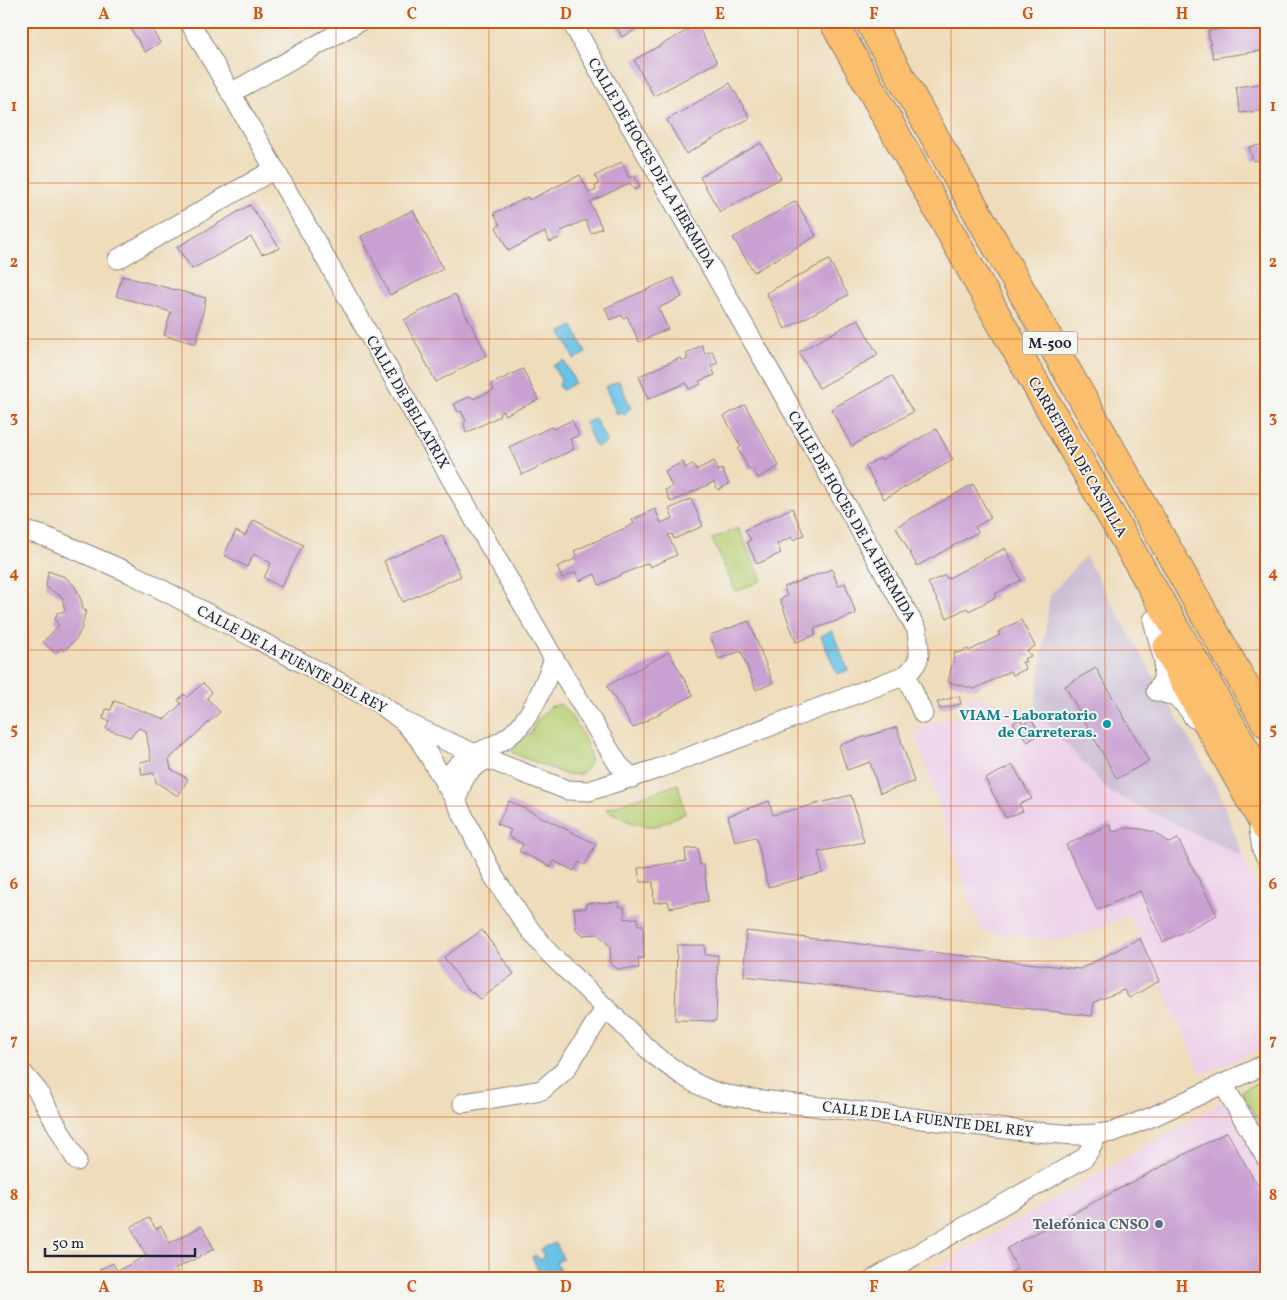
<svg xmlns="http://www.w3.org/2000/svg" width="1287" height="1300" viewBox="0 0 1287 1300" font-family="Vollkorn,serif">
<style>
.built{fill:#edd0e9}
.industrial{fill:#ccbed4}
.green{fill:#b7d075;stroke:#6c7958}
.water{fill:#6ac2e7;stroke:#467291}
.building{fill:#c9a0d2}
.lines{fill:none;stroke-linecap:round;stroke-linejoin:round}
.minor-casing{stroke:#887f7a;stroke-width:21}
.highway-casing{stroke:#887f7a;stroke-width:30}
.minor{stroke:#fff;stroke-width:19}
.highway{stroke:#fabe6d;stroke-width:28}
.grid{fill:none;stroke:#d45411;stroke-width:1;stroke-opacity:0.55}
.culture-dot{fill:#0f9aa8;stroke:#f6f6f2;stroke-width:2}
.service-dot{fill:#5c6f8a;stroke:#f6f6f2;stroke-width:2}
.labels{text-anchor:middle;stroke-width:4;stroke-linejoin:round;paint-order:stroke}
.shield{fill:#f6f6f2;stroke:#626272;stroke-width:1}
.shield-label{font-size:14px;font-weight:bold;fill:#22223b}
.street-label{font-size:15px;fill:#22223b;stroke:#f6f6f2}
.culture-label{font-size:15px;font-weight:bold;fill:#0d838f;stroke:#f6f6f2;text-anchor:end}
.service-label{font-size:15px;font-weight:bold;fill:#4e5e75;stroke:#f6f6f2;text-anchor:end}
.neatline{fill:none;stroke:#d45411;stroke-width:2}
.grid-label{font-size:16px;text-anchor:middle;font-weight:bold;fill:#d45411}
</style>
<rect width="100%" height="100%" fill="#f6f6f2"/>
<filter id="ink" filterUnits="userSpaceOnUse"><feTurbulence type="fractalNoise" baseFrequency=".02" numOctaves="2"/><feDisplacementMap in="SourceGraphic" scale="10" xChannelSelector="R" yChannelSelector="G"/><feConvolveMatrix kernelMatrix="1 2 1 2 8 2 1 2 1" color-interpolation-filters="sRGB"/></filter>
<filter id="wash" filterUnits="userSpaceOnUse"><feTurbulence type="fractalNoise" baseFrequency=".0096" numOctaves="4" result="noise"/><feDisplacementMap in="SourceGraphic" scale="20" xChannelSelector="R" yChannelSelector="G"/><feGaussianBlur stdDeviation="1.12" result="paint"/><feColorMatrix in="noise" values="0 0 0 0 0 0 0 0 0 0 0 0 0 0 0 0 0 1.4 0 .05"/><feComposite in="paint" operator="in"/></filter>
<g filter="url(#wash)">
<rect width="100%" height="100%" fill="#eedcba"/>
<g class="built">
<polygon points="965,695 1035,710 1110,792 1243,857 1266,905 1266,1046 1202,1075 1129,915 1083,935 1056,941 981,931 914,732 935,721 968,715"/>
<polygon points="1241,1091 1266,1134 1266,1279 915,1279"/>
</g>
<polygon class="industrial" points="1085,556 1219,791 1243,857 1110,792 1035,710 1050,595"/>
<g class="green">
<polygon points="738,528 762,580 736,592 712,539"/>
<path d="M560,704c11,8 35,47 29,60 -1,4 -6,7 -8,10l-14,1 -54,-22 -3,-7 21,-13 7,-14 12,-12z"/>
<path d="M678,784l7,29c-9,4 -18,9 -26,12 -19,5 -38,-7 -53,-16z"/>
<polygon points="1266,1079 1266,1134 1241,1091"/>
</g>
<g class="water">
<polygon points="573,326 586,353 574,359 561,332"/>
<polygon points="564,360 575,383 563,390 559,387 561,380 553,366"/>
<polygon points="619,381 631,408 628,410 625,415 620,412 617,414 605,387"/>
<polygon points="595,419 607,442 596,447 585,423"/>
<polygon points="832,631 848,670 837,674 821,636"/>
<polygon points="556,1243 563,1259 556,1262 564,1279 542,1279 532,1257 536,1255 539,1260 544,1257 541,1249"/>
</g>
<g id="blocks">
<g class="building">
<polygon points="126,21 147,21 160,43 145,52"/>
<polygon points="613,21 651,21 622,37"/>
<polygon points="1266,24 1266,50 1213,58 1208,31"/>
<polygon points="697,25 717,62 654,96 634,60"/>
<polygon points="730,83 750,118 686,154 667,120"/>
<polygon points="1266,83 1266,110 1240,113 1236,87"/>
<polygon points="761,143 781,178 720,212 700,177"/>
<polygon points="1266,144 1266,169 1264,169 1262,159 1253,161 1249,147"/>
<polygon points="622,162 629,178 634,175 640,187 634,190 630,183 590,202 602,228 591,233 585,220 559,232 561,237 550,242 545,232 508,251 496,227 500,225 494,213 528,197 529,200 580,175 589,193 596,190 595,186 599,184 595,176"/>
<polygon points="796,201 816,236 754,272 733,238"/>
<polygon points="250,205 280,248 262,254 251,237 192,269 177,247"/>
<polygon points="413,210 443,269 390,295 361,236"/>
<polygon points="829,260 848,295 785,329 766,293"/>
<polygon points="122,276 206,298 196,344 164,335 171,312 116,296"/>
<polygon points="673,278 682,297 658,308 668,329 639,342 627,316 623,318 622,315 610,320 605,308"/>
<polygon points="455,294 487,355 436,382 404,320"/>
<polygon points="858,319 878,355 819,388 799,352"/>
<polygon points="702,345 705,354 712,351 718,363 711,366 715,375 699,381 701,384 689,389 686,383 648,399 639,376 680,358 682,361 687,360 687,353"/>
<polygon points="523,369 538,400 505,415 503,411 499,414 500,416 466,433 464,423 466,421 461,411 458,412 454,404 471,396 473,399 494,390 491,384"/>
<polygon points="892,376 913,412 852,446 831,409"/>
<polygon points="745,405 779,466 758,478 752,468 749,470 738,449 741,447 724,416"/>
<polygon points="572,420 579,435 570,439 574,449 522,475 509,447 551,427 554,429"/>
<polygon points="936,429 953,460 884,499 865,466 880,458 881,460"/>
<polygon points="714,461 718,471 722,469 729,484 718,490 714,482 671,502 665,490 672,487 665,471 683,462 685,468 693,464 696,470"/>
<polygon points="973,484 991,518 975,527 978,532 917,566 896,527"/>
<polygon points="691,499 703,526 674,539 672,534 668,535 677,555 650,567 648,563 599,585 595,574 579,581 576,572 562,578 557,567 577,558 574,551 634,524 632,520 655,509 661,523 673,518 669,509"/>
<polygon points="792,508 804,535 793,540 792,537 777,544 781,553 757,564 747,542 751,540 745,530"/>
<polygon points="254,520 303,545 281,587 264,578 271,563 254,554 247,567 224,555 236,531 245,536"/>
<polygon points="442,535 461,576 403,602 384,561"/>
<polygon points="1005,548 1021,580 995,594 996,597 969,611 967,608 947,618 928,583 945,575 947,579"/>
<polygon points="832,569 838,586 845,583 856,614 814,629 816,635 796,642 780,599 787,596 784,587"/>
<polygon points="48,571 65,577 73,584 78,592 82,603 83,611 86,610 81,630 76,639 64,651 61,648 55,653 43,642 59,625 55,620 57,613 65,611 62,597 46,587"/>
<polygon points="1021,620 1035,646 1027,651 1031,656 1024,659 1026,662 1022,662 1026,669 1013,675 1010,671 975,689 948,682 955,652 958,653 968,649 969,651 1000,635 998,632"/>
<polygon points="749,621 773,683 756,690 741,651 719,659 710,635"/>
<polygon points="669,652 693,695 633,728 607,686"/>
<polygon points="1096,668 1149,761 1117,779 1065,686"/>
<polygon points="203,683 212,692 207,698 220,712 169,759 171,769 188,779 178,796 156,782 154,773 142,775 140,762 151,760 146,731 139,728 130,737 106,729 109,721 103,719 106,709 111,710 114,701 165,719 181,704 178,700 184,694 187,697"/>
<polygon points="959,696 961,704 940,709 937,702"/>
<polygon points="1019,719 1024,724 1031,719 1040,733 1028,742 1013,723"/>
<polygon points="897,727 914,782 880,793 870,762 847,770 839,745"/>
<polygon points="1013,765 1032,799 1019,804 1023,811 1006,818 985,779"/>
<polygon points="851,795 864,842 818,852 823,873 768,887 756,837 735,842 728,816 769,801 773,815"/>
<polygon points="509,801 596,844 585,865 579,862 574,871 554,861 551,867 519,851 523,844 508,836 511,830 497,824"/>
<polygon points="1110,824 1113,832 1127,828 1141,829 1154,832 1169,843 1178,839 1217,915 1163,942 1140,891 1097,910 1066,845"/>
<polygon points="698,848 700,865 704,865 708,901 670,908 668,901 654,903 653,882 640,882 638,868 686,861 685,849"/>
<polygon points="619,902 619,906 624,907 625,919 638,918 638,925 643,925 644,958 638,958 639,968 618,969 611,964 610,947 605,941 598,934 582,935 576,929 574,908 586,908 587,903"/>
<polygon points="482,930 514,974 481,999 465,987 444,957"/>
<polygon points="746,931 1080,969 1140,938 1159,981 1129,998 1124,990 1094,1002 1092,1016 744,976"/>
<polygon points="677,945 705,945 705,955 718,955 716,1021 675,1020"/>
<polygon points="1227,1132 1266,1200 1266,1279 999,1279 1017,1269 1007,1248"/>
<polygon points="149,1218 156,1229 161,1226 170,1243 202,1226 214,1249 175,1269 180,1277 177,1279 106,1279 100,1269 113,1263 117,1271 146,1256 131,1227"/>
</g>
</g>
</g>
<g filter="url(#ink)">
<use href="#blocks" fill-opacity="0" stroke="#887f7a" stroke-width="1"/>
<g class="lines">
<g class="minor-casing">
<g id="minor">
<polyline points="189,21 231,93 554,659 618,764 632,778"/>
<polyline points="231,93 360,21"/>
<polyline points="118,259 275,169"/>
<path d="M21,530l23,6 86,37 249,130 25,19 15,17 38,64 37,74 30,45 25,31 104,101c20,15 40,31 65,39 11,3 23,4 35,6l270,32 52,4 22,-1 16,-2 41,-16 112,-52"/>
<path d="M1153,620l11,41 -1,19 -7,11c20,4 27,9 38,27"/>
<polyline points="906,675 923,714"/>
<path d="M407,723l68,31 92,36 22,1 68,-22 249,-94c18,-16 13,-24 11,-45l-346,-609"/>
<path d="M445,784c15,-35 46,-30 69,-52 20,-19 30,-48 40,-73"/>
<path d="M457,803c3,-19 8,-33 27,-42"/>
<polyline points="1257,816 1262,849 1266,857"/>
<polyline points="21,1071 37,1090 77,1161"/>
<polyline points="1223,1084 1266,1158"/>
<polyline points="463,1103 542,1090 565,1070 605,1009"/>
<polyline points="874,1279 1084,1158 1089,1151 1097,1134"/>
</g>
</g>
<g class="highway-casing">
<g id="highway">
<polyline points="833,21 1003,327 1266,786"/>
<polyline points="869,21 1266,723"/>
<polyline points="1167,648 1186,685 1266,828"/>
</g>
</g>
<use href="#minor" class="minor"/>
<use href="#highway" class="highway"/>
</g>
</g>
<path class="grid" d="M182,21v1258M336,21v1258M489,21v1258M644,21v1258M798,21v1258M951,21v1258M1105,21v1258M21,183h1245M21,339h1245M21,494h1245M21,650h1245M21,806h1245M21,961h1245M21,1117h1245"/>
<circle class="culture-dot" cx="1107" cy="724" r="5"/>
<circle class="service-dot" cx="1159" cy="1224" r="5"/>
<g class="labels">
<rect class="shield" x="1022.5" y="331.5" width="55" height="23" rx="4"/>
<g class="shield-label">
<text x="1050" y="348">M-500</text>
</g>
<g class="street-label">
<text transform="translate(652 163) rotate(60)" y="5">CALLE DE HOCES DE LA HERMIDA</text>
<text transform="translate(408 402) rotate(60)" y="5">CALLE DE BELLATRIX</text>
<text transform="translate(1078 457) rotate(60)" y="5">CARRETERA DE CASTILLA</text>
<text transform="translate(852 516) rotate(60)" y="5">CALLE DE HOCES DE LA HERMIDA</text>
<text transform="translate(292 659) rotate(28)" y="5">CALLE DE LA FUENTE DEL REY</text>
<text transform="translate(928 1119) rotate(7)" y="5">CALLE DE LA FUENTE DEL REY</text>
</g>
<g class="culture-label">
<text x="1097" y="720">VIAM - Laboratorio<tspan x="1097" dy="17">de Carreteras.</tspan></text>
</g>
<g class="service-label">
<text x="1149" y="1229">Telefónica CNSO</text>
</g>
</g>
<rect width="1287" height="1300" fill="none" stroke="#f6f6f2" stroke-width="55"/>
<path d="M45 1248v8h150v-8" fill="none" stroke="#22223b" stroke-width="2.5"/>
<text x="52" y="1248" font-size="15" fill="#22223b" stroke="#f6f6f2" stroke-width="4" paint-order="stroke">50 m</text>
<rect x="28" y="28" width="1232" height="1244" class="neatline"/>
<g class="grid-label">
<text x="104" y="19">A</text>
<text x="258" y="19">B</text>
<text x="412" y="19">C</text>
<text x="566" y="19">D</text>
<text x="720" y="19">E</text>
<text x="874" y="19">F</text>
<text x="1028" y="19">G</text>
<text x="1182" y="19">H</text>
<text x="14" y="111">1</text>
<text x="1273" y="111">1</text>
<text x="14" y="267">2</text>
<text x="1273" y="267">2</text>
<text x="14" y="422">3</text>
<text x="1273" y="422">3</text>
<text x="14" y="578">4</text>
<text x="1273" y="578">4</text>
<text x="14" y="734">5</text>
<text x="1273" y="734">5</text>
<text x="14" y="889">6</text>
<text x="1273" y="889">6</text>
<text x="14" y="1045">7</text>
<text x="1273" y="1045">7</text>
<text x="14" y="1200">8</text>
<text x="1273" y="1200">8</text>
<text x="104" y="1292">A</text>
<text x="258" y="1292">B</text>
<text x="412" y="1292">C</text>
<text x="566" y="1292">D</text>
<text x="720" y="1292">E</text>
<text x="874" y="1292">F</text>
<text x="1028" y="1292">G</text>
<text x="1182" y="1292">H</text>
</g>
</svg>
